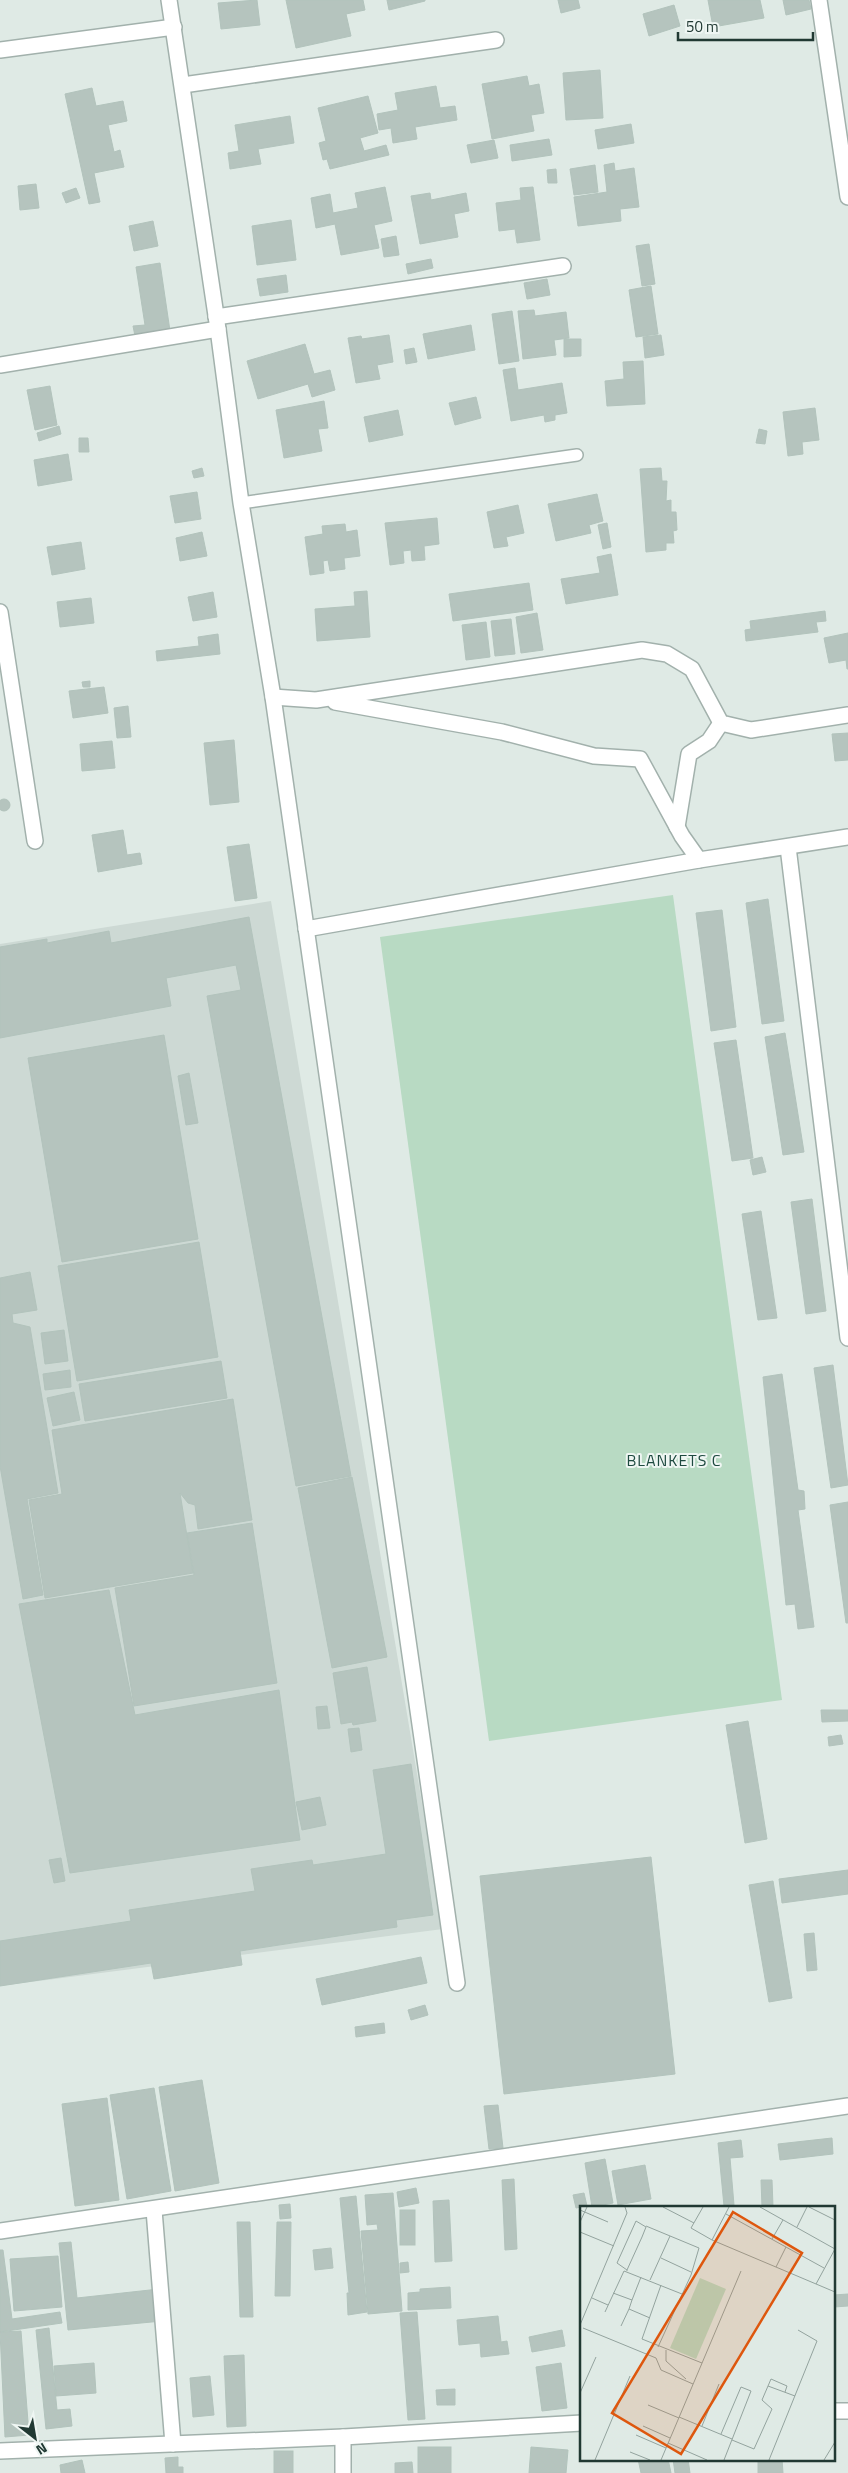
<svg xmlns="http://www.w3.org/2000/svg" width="848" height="2473" viewBox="0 0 848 2473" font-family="'Titillium Web',sans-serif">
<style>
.built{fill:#cdd9d4}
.green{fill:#b8dac3}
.building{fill:#b5c4be;stroke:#b2c3bc}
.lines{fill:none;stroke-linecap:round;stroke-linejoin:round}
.service-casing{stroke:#a2b1ac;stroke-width:14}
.minor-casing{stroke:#a2b1ac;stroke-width:18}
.service{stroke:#fff;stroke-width:11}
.minor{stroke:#fff;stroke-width:15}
.labels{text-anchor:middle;stroke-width:4;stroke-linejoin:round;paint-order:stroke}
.quarter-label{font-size:16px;letter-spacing:1px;fill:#1e4a40;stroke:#eff6f3}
.inset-road{fill:none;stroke:#93a39e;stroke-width:1}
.view{fill:#de570e;fill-opacity:0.15;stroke:#de570e;stroke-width:2.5}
.inset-edge{fill:none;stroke:#213933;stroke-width:2.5}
</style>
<rect width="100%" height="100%" fill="#dfeae5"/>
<polygon class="built" points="271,901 443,1929 0,1986 0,944"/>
<polygon class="green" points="673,895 782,1700 489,1741 380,937"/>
<g class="building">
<polygon points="257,0 260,25 221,29 218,3"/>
<polygon points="286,0 363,0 365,10 346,14 351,36 296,48"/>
<polygon points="387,0 425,0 425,1 389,10"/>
<polygon points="558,0 578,0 580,8 561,13"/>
<polygon points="708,0 760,0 764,18 713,27"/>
<polygon points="783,0 809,0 811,9 786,15"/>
<polygon points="674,5 680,26 649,36 643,14"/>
<polygon points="600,70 603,118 566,120 563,73"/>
<polygon points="527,76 529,86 539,84 544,113 531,115 534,131 492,139 482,84"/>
<polygon points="436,86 440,108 455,106 457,120 415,127 417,139 393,143 391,128 379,130 377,114 398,110 395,93"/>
<polygon points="92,88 96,106 123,101 127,121 108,125 114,152 120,150 124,167 94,173 100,202 89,204 65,94"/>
<polygon points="368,96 378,133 360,138 364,151 386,145 389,155 330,169 327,159 323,160 319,143 326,141 318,108"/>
<polygon points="290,116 294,143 258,149 261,164 230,169 228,153 239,151 235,125"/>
<polygon points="631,124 634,143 598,149 595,130"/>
<polygon points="549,139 552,155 512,161 510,145"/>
<polygon points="494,140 498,158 471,163 467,145"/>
<polygon points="614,163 615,171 634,168 639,207 620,209 621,221 578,226 574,197 607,192 604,165"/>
<polygon points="595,165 598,192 574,195 570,169"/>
<polygon points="556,169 557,183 548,183 547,170"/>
<polygon points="36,184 39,208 20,210 18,186"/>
<polygon points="385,187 392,221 374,225 379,248 341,255 335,224 316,228 311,198 330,194 333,213 358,208 355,193"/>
<polygon points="533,187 540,240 517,243 515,229 499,231 496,203 521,200 520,188"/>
<polygon points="76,188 80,198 66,203 62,193"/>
<polygon points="430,193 431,200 466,193 469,211 454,214 458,237 420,244 411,196"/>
<polygon points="291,220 296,260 257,265 252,226"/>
<polygon points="153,221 158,246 134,251 129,226"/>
<polygon points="396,236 399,255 384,257 381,239"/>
<polygon points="649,244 655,284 642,286 636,246"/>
<polygon points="431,259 433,268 408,274 406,264"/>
<polygon points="160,263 170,331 135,336 133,326 145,325 136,267"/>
<polygon points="286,275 288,292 260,296 257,279"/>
<polygon points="547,279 550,295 527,299 524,283"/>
<polygon points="651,286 658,334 636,337 629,290"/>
<polygon points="534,310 535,316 566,312 569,338 554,340 556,355 523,359 518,311"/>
<polygon points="512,311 519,361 499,364 492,314"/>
<polygon points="471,325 475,350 428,359 423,334"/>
<polygon points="389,335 393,362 377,365 380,379 356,383 348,338 361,336 362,339"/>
<polygon points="661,335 664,355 645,358 643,337"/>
<polygon points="564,339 581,339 581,356 564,357"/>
<polygon points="305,344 314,374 330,370 335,390 312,397 308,384 258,399 247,361"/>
<polygon points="414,348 417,362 406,364 404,350"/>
<polygon points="643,361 645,404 607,406 605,381 624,379 623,362"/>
<polygon points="515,368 518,390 562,383 567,413 555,415 555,420 545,422 544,415 511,421 503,370"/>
<polygon points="50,386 57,425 35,430 27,390"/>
<polygon points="476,397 481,418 455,425 449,403"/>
<polygon points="324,401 328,428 318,429 322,451 284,458 276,410"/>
<polygon points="815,408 819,440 802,442 803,454 788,456 783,412"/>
<polygon points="398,410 403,435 369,442 364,417"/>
<polygon points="59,426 61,434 39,441 37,433"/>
<polygon points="759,429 767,431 765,444 756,443"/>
<polygon points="79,438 88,438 89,452 79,452"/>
<polygon points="68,454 72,480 38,486 34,460"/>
<polygon points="202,468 204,476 194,478 192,471"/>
<polygon points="661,468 662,481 667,481 666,501 671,500 671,512 676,512 677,530 673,531 674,543 666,543 666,550 646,552 640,469"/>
<polygon points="197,492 201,519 175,523 170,496"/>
<polygon points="597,494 603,521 589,525 591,533 556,541 548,504"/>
<polygon points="518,505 524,533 506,537 508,546 494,548 487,512"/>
<polygon points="437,518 439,544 424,546 425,560 412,561 411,550 403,551 404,563 390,565 385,523"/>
<polygon points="607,523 611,547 603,549 598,525"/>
<polygon points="345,524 346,532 357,530 360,556 344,558 345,569 330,571 328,560 323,561 324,573 310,575 305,537 323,534 322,526"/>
<polygon points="202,532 207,556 180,561 176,538"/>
<polygon points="81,542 85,569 52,575 47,547"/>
<polygon points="611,554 618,595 566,604 561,579 600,573 597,557"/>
<polygon points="529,583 533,610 453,621 449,594"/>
<polygon points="367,591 370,637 317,641 315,609 355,606 354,592"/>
<polygon points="213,592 217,617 193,621 188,597"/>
<polygon points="91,598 94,623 60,627 57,602"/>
<polygon points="825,611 826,621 816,622 818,632 746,641 745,630 751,629 750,621"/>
<polygon points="537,613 543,650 521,653 516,617"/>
<polygon points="511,619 515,654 495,656 491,621"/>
<polygon points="486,622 490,657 466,660 462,625"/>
<polygon points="848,633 848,669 847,669 846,660 829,663 824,638"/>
<polygon points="218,634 220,654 157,661 156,651 199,646 198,637"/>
<polygon points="90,681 90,687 83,687 82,682"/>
<polygon points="104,687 108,713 73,718 69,691"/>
<polygon points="128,706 131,737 117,738 114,708"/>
<polygon points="848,733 848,760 835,761 832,734"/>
<polygon points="234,740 239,802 210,805 204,743"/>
<polygon points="112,741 115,768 82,771 80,744"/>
<circle cx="4" cy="805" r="6"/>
<polygon points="123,830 127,855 140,853 142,864 98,872 92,835"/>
<polygon points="249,844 257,898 235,901 227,847"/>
<polygon points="768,899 784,1021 762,1024 746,903"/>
<polygon points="722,910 736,1027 711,1031 696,913"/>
<polygon points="249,917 351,1476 296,1486 207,996 241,990 236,965 166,978 171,1006 0,1038 0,947 47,939 47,943 109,931 111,943"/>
<polygon points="785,1033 804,1152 783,1155 765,1037"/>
<polygon points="164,1035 198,1239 62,1262 28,1058"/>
<polygon points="736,1040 753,1158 732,1161 714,1043"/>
<polygon points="189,1073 198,1123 186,1125 178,1076"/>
<polygon points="762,1157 766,1172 753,1175 750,1160"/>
<polygon points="812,1199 826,1311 806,1314 791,1202"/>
<polygon points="761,1211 777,1318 758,1320 742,1214"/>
<polygon points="199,1242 218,1357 77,1381 58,1266"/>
<polygon points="30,1272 37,1310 12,1314 13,1323 30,1327 58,1493 27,1499 43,1595 23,1599 0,1466 0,1278"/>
<polygon points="64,1330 68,1361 45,1364 41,1333"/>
<polygon points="221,1361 227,1398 85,1421 79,1384"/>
<polygon points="833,1365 848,1485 831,1488 814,1368"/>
<polygon points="70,1370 71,1387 45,1390 43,1374"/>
<polygon points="782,1374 798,1490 804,1491 805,1509 798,1510 814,1627 798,1629 795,1604 786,1605 763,1377"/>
<polygon points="74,1392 80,1420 53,1426 47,1398"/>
<polygon points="233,1399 252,1520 198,1529 195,1505 188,1503 180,1493 193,1573 45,1598 29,1500 62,1494 52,1430"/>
<polygon points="352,1477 387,1657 332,1668 298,1488"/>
<polygon points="848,1502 848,1623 846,1623 830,1505"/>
<polygon points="252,1523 277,1683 134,1706 115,1588 194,1575 187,1533"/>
<polygon points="109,1590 135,1715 279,1690 300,1840 70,1873 19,1604"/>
<polygon points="367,1667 376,1721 353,1725 352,1722 341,1724 333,1673"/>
<polygon points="327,1706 330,1728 318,1729 316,1707"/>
<polygon points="821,1710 848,1710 848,1721 822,1722"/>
<polygon points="748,1721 767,1839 745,1843 726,1725"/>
<polygon points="359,1728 362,1750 351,1752 348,1729"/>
<polygon points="841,1735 843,1744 829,1746 828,1737"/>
<polygon points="411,1764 433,1915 396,1920 397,1927 240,1951 242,1965 154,1979 151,1963 0,1986 0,1941 131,1921 129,1910 255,1891 251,1869 312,1860 313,1865 386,1854 373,1770"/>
<polygon points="320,1797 326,1825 302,1830 296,1802"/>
<polygon points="651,1857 675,2074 504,2094 480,1876"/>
<polygon points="61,1858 65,1881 54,1883 49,1860"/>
<polygon points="848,1870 848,1894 782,1903 779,1879"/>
<polygon points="773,1881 792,1998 769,2002 749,1885"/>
<polygon points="814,1933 817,1970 807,1971 804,1934"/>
<polygon points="421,1957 427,1983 322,2005 316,1979"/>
<polygon points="425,2005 428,2015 411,2020 408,2010"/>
<polygon points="384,2023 385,2033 356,2037 355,2027"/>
<polygon points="202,2080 219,2183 175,2191 159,2087"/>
<polygon points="154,2088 171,2191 127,2199 110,2095"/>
<polygon points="107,2098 119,2200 75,2206 62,2104"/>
<polygon points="498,2105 503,2148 489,2149 484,2106"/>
<polygon points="832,2138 833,2154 780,2160 778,2144"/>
<polygon points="741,2140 743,2157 730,2158 734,2205 724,2206 718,2143"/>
<polygon points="605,2159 613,2203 592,2207 585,2163"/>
<polygon points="645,2165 651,2199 618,2205 612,2171"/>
<polygon points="514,2179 517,2249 505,2250 502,2180"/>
<polygon points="761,2180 772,2180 773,2207 762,2207"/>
<polygon points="416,2188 419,2203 399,2207 397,2192"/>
<polygon points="393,2193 402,2311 368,2314 361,2231 378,2230 377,2224 367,2225 365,2195"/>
<polygon points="584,2193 587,2206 576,2208 573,2195"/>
<polygon points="356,2196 367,2312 348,2315 347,2293 349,2293 340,2198"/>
<polygon points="449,2200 452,2261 435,2262 433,2201"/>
<polygon points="290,2204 291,2218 280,2219 279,2205"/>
<rect x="400" y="2210" width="15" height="35"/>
<polygon points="237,2222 250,2222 253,2317 240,2317"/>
<polygon points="277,2222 291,2222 290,2296 275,2296"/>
<polygon points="71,2242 77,2298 159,2289 162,2321 68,2330 59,2243"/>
<polygon points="331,2248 333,2268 315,2270 313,2250"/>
<polygon points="0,2250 3,2250 12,2319 60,2312 62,2323 0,2332"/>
<polygon points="58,2256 62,2307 14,2311 10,2259"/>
<polygon points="408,2262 409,2272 400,2273 400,2263"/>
<polygon points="450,2287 451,2308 408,2310 408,2293 420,2292 420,2289"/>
<polygon points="848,2294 848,2306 834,2307 834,2295"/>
<polygon points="417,2312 425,2419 408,2420 400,2313"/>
<polygon points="498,2316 501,2342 507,2341 509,2354 481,2357 480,2343 459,2345 457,2320"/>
<polygon points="49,2328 57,2410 70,2409 72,2426 46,2429 36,2330"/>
<polygon points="562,2330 565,2346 532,2352 529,2337"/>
<polygon points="21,2331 29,2435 5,2437 0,2332"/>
<polygon points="244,2355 246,2426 227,2427 224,2356"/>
<polygon points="94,2363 96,2393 56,2396 54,2366"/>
<polygon points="561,2363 567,2408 542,2411 536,2367"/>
<polygon points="210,2376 214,2415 193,2417 190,2378"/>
<polygon points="455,2389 455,2405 437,2405 436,2390"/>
<rect x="418" y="2447" width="33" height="26"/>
<polygon points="531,2447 568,2450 566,2473 529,2473"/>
<rect x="274" y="2451" width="19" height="22"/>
<polygon points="178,2457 178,2467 183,2467 183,2473 166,2473 165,2458"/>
<polygon points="638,2459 668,2459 671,2473 641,2473"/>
<polygon points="673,2459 688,2459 690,2473 675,2473"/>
<polygon points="758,2459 782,2459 783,2473 758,2473"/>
<polygon points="82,2460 85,2473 61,2473 60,2465"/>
<polygon points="412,2462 413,2473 395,2473 395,2463"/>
</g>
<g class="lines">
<g class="service-casing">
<polyline id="service" points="241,503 577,455"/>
</g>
<g class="minor-casing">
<g id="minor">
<polyline points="169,0 218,329 241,503 273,697 457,1983"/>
<polyline points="819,0 848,197"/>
<polyline points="0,50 174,27"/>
<polyline points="183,85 496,40"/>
<polyline points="216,317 563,266"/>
<polyline points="0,365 218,329"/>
<polyline points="0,612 35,841"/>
<polyline points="273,697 316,700 642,650 667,654 692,669 721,723 751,730 848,715"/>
<polyline points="335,702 502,732 594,756 640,759 682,836 699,860"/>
<polyline points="677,827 689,754 709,741 721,723"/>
<polyline points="788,847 848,1338"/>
<polyline points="306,929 699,860 848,837"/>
<polyline points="154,2210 173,2444"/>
<polyline points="0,2231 848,2106"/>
<polyline points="834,2411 848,2411"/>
<polyline points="343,2437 343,2473"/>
<polyline points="0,2451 343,2437 582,2423"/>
</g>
</g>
<use href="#service" class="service"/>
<use href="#minor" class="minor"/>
</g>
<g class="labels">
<g class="quarter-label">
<text x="674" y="1466">BLANKETS C</text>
</g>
</g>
<g transform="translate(580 2206)">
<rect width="255" height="255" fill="#dfeae5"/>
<path d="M120,72l26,11 -30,70 -26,-11z" fill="#b8dac3"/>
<path class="inset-road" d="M83,1l31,16M123,1l-12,21 21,12M149,1l-17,33 123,52M180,1l75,42M229,1l26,13M0,4l28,12M146,8l98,54M0,16l7,-15M66,20l53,22 -8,27 -33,72M217,21l10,-20M0,26l34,14M192,33l11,-19M81,52l30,14M196,61l10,-20M47,65v-1l15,-33 4,-10 -10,-6 -19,42 10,7M70,74l20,-44M236,78l19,-35M81,79l-19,54 60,24M33,87l19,7 -3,9 21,9M12,92l16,7M52,94l9,-23M25,106l19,-41 58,23M0,119l47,-112 -2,-6M41,120l8,-17M3,122l73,30 5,12 32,14M86,144v11l20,18M188,180l27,10M0,187l16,-36M68,199l31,13M99,211l53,22M63,220l27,12M122,220l17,-42M141,228l20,-47 10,4 -27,69M56,229l30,13M152,234l22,9 18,-40 -10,-9 9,-21 16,7 -2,6M88,237l39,17M50,246l20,8M15,254l35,-84M81,254l80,-189M189,254l48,-119 -19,-11M244,254l11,-18"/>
<path class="view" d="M153,6l69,41 -121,201 -69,-41z"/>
<rect width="255" height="255" class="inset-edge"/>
</g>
<g transform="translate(35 2438) rotate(149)" stroke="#eff6f3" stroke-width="4" paint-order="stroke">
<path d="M0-4L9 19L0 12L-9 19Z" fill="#213933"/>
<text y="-8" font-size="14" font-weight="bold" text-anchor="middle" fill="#213933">N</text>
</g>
<path d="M678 32v8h135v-8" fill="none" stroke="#213933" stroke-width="2.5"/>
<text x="686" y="32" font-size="15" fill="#213933" stroke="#eff6f3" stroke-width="4" paint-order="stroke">50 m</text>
</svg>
